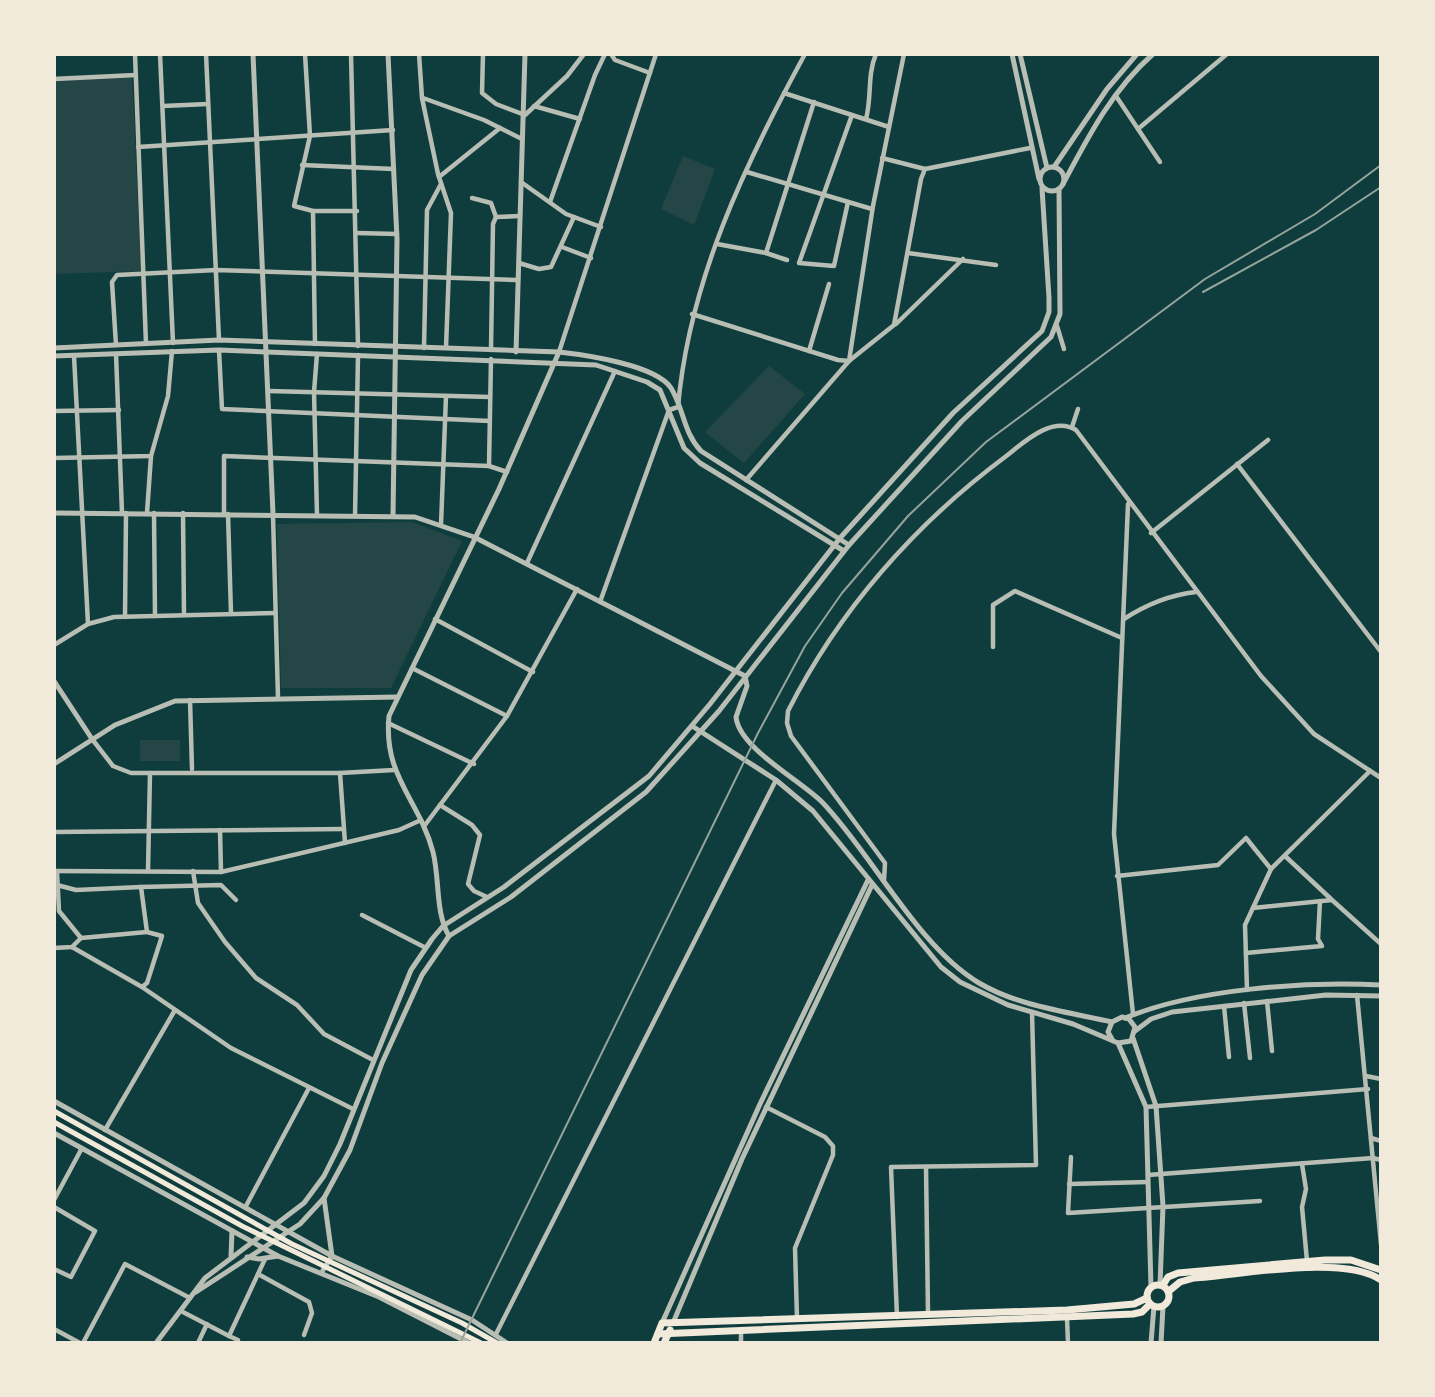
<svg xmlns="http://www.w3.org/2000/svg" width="1435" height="1397" viewBox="0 0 1435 1397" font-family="'Asap Condensed',sans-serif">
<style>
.green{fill:#244646}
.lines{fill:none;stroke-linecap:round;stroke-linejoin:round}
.minor{stroke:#b8beb3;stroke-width:4.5}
.tertiary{stroke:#b8beb3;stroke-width:5}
.secondary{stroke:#f1e9da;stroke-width:5}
.trunk{stroke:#f1e9da;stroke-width:7}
.rail{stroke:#97a49c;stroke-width:2}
</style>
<rect width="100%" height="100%" fill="#0f3d3e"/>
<g class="green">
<polygon points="132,73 141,271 54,274 54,76"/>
<polygon points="683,156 715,169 694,225 661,209"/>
<polygon points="769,366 805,394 744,463 705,432"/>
<polygon points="412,522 462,541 391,688 281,688 277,524"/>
<rect x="140" y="740" width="40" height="21"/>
</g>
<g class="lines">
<g class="minor">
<polyline points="135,54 146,344"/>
<polyline points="160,54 173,343"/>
<polyline points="206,54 219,340"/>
<polyline points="305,54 310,136 294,206 313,211 357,211"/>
<polyline points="351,54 358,346"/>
<polyline points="419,54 422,98 438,174 451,213 446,348"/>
<polyline points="483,54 482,93 496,104 525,115 567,76 584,54"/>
<polyline points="611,54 615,60 650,73"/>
<polyline points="904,54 873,206 849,361 894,325 921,179 925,169 1030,148"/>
<polyline points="54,79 136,75"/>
<polyline points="784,93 889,127"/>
<polyline points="1116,96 1160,162"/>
<polyline points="423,98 484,120 522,139"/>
<polyline points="163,106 208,104"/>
<polyline points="534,106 580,119"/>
<path d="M866,119c6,-22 1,-44 10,-65"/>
<polyline points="1138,129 1227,54"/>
<polyline points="138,147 393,130"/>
<polyline points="882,158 925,169"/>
<polyline points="302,165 394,169"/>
<polyline points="747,172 872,209"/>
<polyline points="439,177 500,128"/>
<polyline points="521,182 566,214 601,227"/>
<polyline points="472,198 491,203 496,217"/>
<polyline points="550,202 595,75 605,54"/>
<polyline points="848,202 834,266 799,263 852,115"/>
<polyline points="313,211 315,344"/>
<polyline points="357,233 397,234"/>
<polyline points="717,244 766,253 814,102"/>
<polyline points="562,247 591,258"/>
<polyline points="766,253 787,260"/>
<polyline points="908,253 996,265"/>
<polyline points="519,263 539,269 551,267 574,217"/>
<polyline points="692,314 838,360 849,361"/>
<polyline points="896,324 963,259"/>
<polyline points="1057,326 1064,349"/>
<polyline points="116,345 112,282 117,275 216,270 518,280"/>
<polyline points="424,348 427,210 441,184"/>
<polyline points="219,350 222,409 490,421"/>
<polyline points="491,350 493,224 496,217 520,216"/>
<polyline points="809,351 829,284"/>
<polyline points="559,352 656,54"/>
<polyline points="116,354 122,513"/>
<polyline points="74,356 88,624"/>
<polyline points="269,391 490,397"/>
<polyline points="54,411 119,410"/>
<polyline points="1072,427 1078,409"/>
<polyline points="54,458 151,456 168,396 172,351"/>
<polyline points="1237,464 1381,652"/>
<polyline points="489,466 491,359"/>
<polyline points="746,480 849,361"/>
<polyline points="1128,504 1114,834 1133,1014"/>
<polyline points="147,513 151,456"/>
<polyline points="154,513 155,616"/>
<polyline points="183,513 184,615"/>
<polyline points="224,514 224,456 489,466 507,472"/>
<polyline points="228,514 231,614"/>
<polyline points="273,515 278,698"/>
<polyline points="317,515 314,392 317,354"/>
<polyline points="355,516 358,355"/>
<polyline points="441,525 446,396"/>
<polyline points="1151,533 1268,440"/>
<polyline points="527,563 615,371"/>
<path d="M600,602l69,-192 9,-3c11,-126 67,-243 127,-353"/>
<polyline points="125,617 126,513"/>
<polyline points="435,619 533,672"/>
<path d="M1124,619c23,-15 45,-24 72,-27"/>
<polyline points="54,645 88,624 114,617 275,613"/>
<polyline points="993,647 993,605 1015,591 1122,638"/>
<polyline points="412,668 507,716"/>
<polyline points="190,700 192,769"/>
<polyline points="388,723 474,764"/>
<polyline points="92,739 113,766 131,773 340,773 394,770"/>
<polyline points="340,773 345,843"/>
<polyline points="440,805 472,825 480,835 468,884 474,891 487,897"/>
<polyline points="425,825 507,716 577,589"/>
<polyline points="220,830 221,872"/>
<polyline points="54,832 343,829"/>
<polyline points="1285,856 1331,899"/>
<polyline points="54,871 221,872 399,830 421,820"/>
<polyline points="57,871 59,911 81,938 147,932 141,887 221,885 236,900"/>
<polyline points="148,871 150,773"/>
<polyline points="193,871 198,903 225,942 256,978 297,1005 324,1034 373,1060"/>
<polyline points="1117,876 1218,865 1246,838 1271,869"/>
<path d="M884,880l1,-17 -94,-127 -4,-13 1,-12c51,-101 127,-187 217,-254 18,-14 47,-42 71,-27l185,246 53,58 67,44"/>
<polyline points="57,885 76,890 141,887"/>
<polyline points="1253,908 1332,900 1381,944"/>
<polyline points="362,915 424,947"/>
<polyline points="72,947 142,987 147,983 162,936 147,932"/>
<polyline points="54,948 72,947 81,938"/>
<polyline points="1246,953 1322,946 1318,939 1320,901"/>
<polyline points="142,987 231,1048 353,1109"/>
<polyline points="1247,990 1245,925 1271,869 1370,771"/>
<polyline points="1357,995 1381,1244"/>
<polyline points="1267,1001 1272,1051"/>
<polyline points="1244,1003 1250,1058"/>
<polyline points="1224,1006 1229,1057"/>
<polyline points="1366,1076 1381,1079"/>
<polyline points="766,1107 825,1137 833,1146 833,1155 795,1248 797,1318"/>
<polyline points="1146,1107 1368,1089"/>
<polyline points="105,1130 175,1010"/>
<polyline points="1371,1138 1381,1141"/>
<polyline points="1071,1157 1068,1213 1260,1201"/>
<polyline points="1302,1164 1306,1189 1302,1207 1307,1261"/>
<polyline points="926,1167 928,1313"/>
<polyline points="1148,1175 1373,1158 1381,1160"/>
<polyline points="1069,1184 1148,1182"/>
<polyline points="54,1200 82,1148"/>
<polyline points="246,1206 309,1088"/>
<polyline points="54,1207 95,1231 71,1277 54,1269"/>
<polyline points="258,1274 309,1302 312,1313 304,1335"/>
<polyline points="181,1311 229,1336 265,1259"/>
<polyline points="897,1317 891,1167 1036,1165 1032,1012"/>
<polyline points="1067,1318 1068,1343"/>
<polyline points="54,1329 80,1343"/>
<polyline points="496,1334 776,780"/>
<polyline points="229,1336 238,1340 236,1343"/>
<polyline points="83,1343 125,1264 190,1298"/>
<polyline points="198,1343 207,1324"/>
<polyline points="741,1343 741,1330"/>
</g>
<g class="tertiary">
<polyline points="253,54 273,514"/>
<polyline points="388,54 397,239 393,516"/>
<polyline points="1012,54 1039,179"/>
<polyline points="1020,54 1047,168"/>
<circle cx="1052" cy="179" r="12"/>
<polyline points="1054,167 1107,89 1137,54"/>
<path d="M1063,184c25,-47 49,-94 90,-130"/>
<path d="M54,348l165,-8 340,12c27,3 97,13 112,36 13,21 12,44 30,63l148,94"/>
<polyline points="516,352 525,54"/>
<polyline points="54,356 219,350 596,365 647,382 660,390 684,448 700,463 844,551"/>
<path d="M54,513l361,4 59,20 271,139 2,10 -11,31c3,31 64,63 86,85 50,52 96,145 157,181 39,23 89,29 133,39"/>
<polyline points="54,681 92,739"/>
<polyline points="692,726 776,780 813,811 941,967 960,982 1008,1005 1073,1024 1118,1043 1131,1041 1135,1027 1129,1019 1122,1017 1112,1022 1108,1032 1113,1041"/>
<polyline points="54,764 115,725 175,701 398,697"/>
<path d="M449,936c-14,-24 -9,-56 -16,-84 -14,-53 -50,-75 -44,-136l110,-227 60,-137"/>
<path d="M1125,1018c70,-29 180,-37 256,-33"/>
<polyline points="1135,1031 1151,1019 1172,1012 1326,995 1381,996"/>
<polyline points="1133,1038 1156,1106 1163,1206 1160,1285"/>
<polyline points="1118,1043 1146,1107 1151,1287"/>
<polyline points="54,1101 332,1256 472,1320 507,1343"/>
<polyline points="54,1133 278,1256 379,1297 469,1343"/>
<polyline points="231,1256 232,1231"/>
<polyline points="247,1257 259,1259 278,1256"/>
<polyline points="323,1270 332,1256 324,1198"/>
<polyline points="196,1292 300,1224 324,1198 350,1150 382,1063 422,975 449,936 511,897 646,792 719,711 849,545 962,421 1051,337 1060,314 1059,189"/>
<polyline points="662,1323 760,1104 868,880"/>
<polyline points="673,1323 742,1159 872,885"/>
<polyline points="156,1343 205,1278 304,1203 324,1176 340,1144 411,970 432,939 443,926 504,887 649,776 710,704 840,538 953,413 1042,331 1049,312 1049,298 1042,188"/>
<polyline points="1151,1343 1154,1306"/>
<polyline points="1161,1343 1163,1306"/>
</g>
<g class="secondary">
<polyline points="54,1111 292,1244 462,1323 497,1343"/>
<polyline points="54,1122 242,1226 481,1343"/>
</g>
<g class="trunk">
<circle cx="1158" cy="1296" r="11"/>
<polyline points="1163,1285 1168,1277 1178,1273 1325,1260 1351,1260 1381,1270"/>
<path d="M1169,1291l11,-9 14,-4c47,-3 150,-24 187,2"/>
<polyline points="658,1334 1133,1314 1142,1312 1150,1304"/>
<polyline points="654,1343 662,1323 1067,1310 1134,1304 1147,1298"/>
<polyline points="664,1343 670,1330"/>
</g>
<g class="rail">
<polyline points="1203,292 1316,230 1381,187"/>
<polyline points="460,1343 758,733 805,646 842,593 908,516 986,442 1205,279 1315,214 1381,165"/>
</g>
</g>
<rect width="1435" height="1397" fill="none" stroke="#f1e9da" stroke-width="112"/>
</svg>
